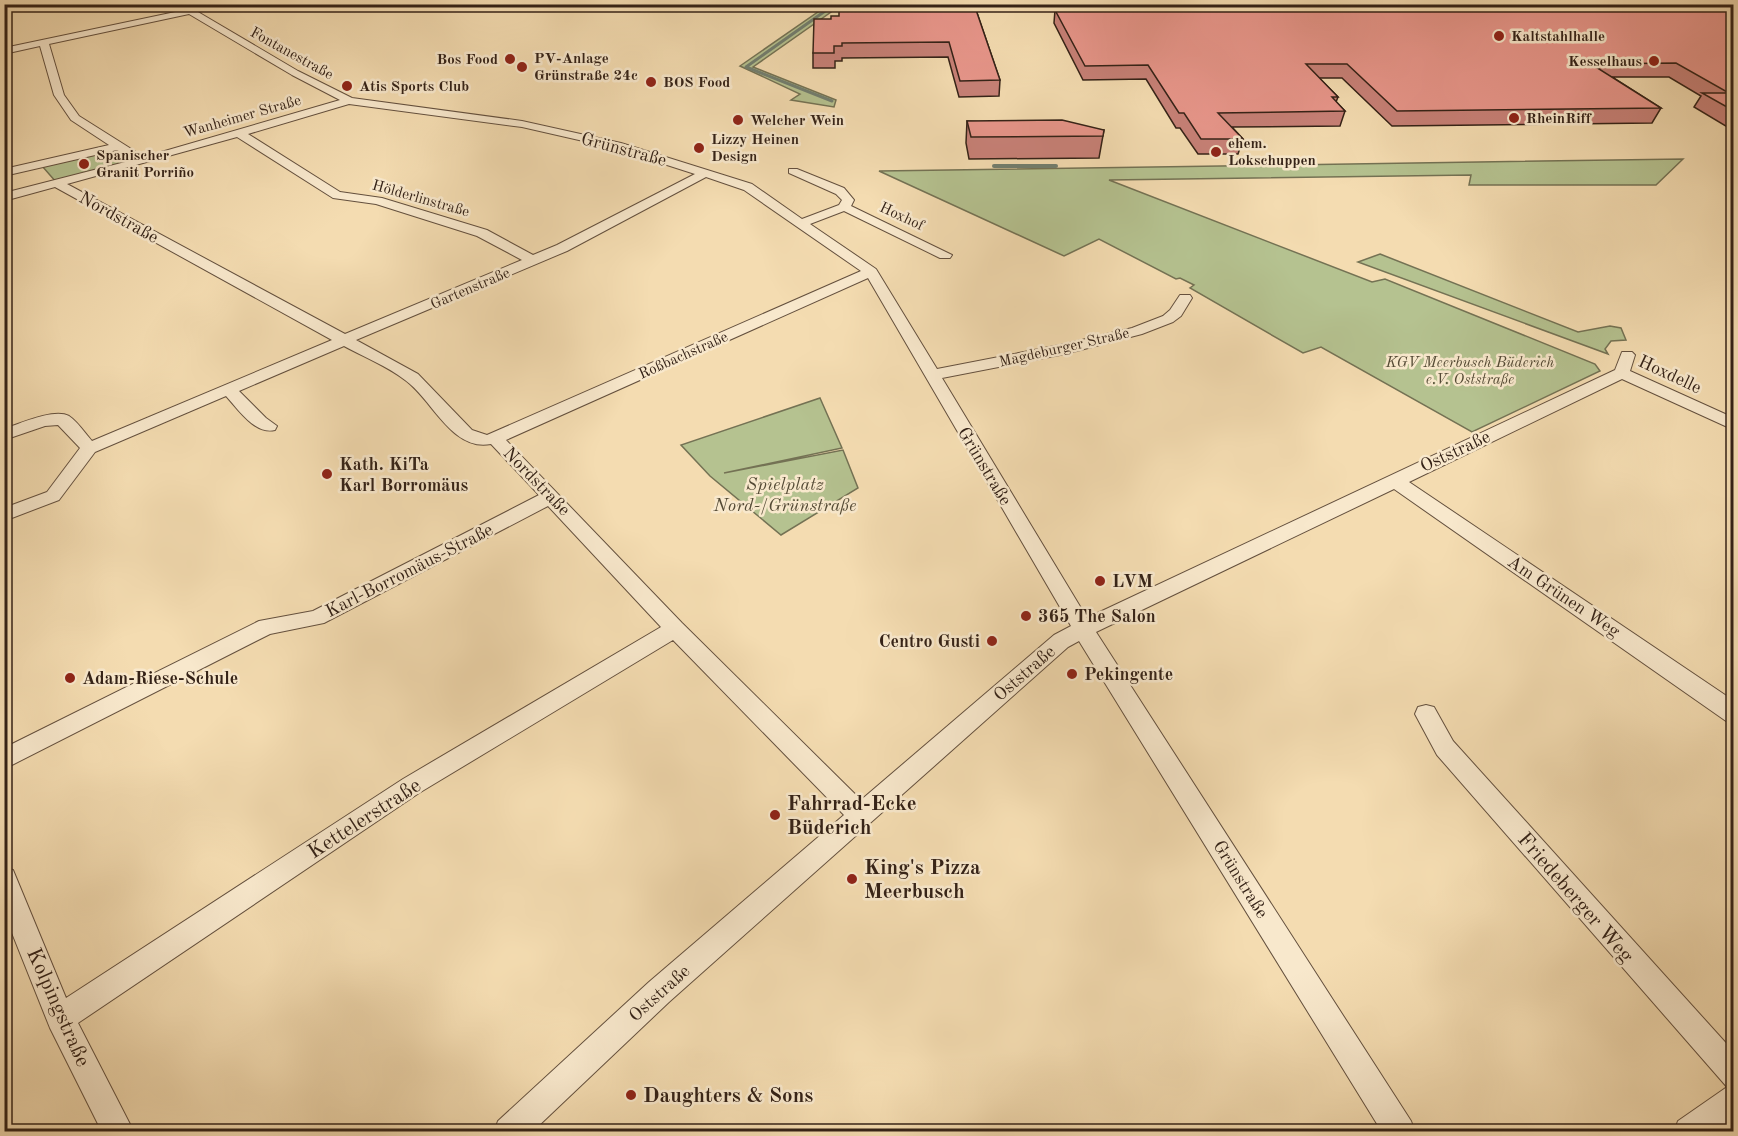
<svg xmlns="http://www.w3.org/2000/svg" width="1738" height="1136" viewBox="0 0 1738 1136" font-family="'Old Standard TT',serif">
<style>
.green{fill:#b5c290;stroke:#747254;stroke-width:1.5}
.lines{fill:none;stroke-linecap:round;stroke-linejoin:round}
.stream-far2{stroke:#727e6f;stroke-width:3}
.stream-far1{stroke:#727e6f;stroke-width:4}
.stream{stroke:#727e6f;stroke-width:5}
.minor-casing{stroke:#64503e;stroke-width:2}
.minor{fill:#f8e8cc;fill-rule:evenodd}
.wall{fill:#c88178;stroke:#342217;stroke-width:1.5}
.building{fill:#e8968b;stroke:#342217;stroke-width:1.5}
.poi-dot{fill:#8f2418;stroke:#f8e8cc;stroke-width:2}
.labels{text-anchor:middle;stroke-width:5;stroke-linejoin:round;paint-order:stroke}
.far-poi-label{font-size:15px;font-weight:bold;fill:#342217;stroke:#f8e8cc;text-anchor:start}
.far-street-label{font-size:15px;fill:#342217;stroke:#f8e8cc}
.far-park-label{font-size:15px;font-style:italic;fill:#544a35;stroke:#f8e8cc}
.street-label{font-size:18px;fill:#342217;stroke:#f8e8cc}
.poi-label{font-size:18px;font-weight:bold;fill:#342217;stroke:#f8e8cc;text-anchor:start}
.park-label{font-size:18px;font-style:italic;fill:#544a35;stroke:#f8e8cc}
.near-poi-label{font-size:21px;font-weight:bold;fill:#342217;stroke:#f8e8cc;text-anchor:start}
.near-street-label{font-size:21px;fill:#342217;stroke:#f8e8cc}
</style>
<rect width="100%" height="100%" fill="#f4dcb1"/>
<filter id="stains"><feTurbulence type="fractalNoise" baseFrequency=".00333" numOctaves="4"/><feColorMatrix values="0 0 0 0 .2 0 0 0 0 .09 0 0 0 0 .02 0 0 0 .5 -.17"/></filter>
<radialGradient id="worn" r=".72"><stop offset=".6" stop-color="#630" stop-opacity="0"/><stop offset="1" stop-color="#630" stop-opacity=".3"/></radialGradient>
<g class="green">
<polygon points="828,5 841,5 753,67 836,100 834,107 791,100 800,94 740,66"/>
<polygon points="115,148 134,161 56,182 42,166"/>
<polygon points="1683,159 1656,185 1469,185 1471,175 1109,180 1372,282 1385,279 1595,364 1600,371 1472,432 1321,347 1303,353 1190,288 1194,285 1180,278 1176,279 1099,239 1064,256 879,171"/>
<polygon points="1380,254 1578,332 1610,326 1621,328 1626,340 1611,341 1605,349 1608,354 1358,262"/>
<polygon points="820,398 842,448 724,473 843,450 858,488 781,535 710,476 681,445"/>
</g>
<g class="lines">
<polyline class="stream-far2" points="832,101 746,67 835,4"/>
<polyline class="stream-far1" points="994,166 1056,166"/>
<polyline class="stream" points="1731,365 1734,365"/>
<g class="minor-casing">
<g id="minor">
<path d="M147,4h36l9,5 19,-5h18l-31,8 100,59 54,27 170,23 99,22 131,41 50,35 37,-14 3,-5 -6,-6 -47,-21v-4h8l47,19 10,12 -3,6 101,49 -2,3h-10l-96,-47 -34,13 66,45 61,100 128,-25 67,-16 31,-12 7,-6 10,-15h10l2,3 -11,18 -8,6 -31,12 -77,20 -123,24 145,240 528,-248 7,-18h10l3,3 -5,16 104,47v12l-112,-51 -213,103 325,219v22l-8,-2 -332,-232 -298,143 315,489 4,11h-33l-303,-491 -11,6 -399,355 -137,130h-38l4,-11 151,-139 195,-167 -171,-175 -254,153 -341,230 56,109h-32l-52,-104 -46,-115v-46l9,3 53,128 337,-219 258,-152 -113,-121 -224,117 -54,11 -266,135v-21l255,-127 54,-10 226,-116 -48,-51c-39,8 -59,-45 -86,-64 -18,-14 -41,-23 -61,-34l-105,45 27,27 11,8 -2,4c-20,5 -37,-21 -49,-34l-131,56 -36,48 -55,21v-13l43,-16 33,-44 -22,-23 -13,1 -41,14v-11c15,-5 50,-21 65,-13 8,5 16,17 23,25l240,-101 -277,-153 -51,14v-8l129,-33 -16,-10 -113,26v-7l105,-24 -38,-25 -17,-25 -14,-49 -36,8v-6l176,-37zM189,14l103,61 48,25 -196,57 -65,-41 -15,-21 -15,-51zM349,104l173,23 92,21 81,26 -138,71 -24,10 -46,-25 -105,-32 -42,-6 -92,-58zM237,137l96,61 43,6 101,32 45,24 -177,74 -278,-150zM706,177l38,13 117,81 -374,164 -15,-5 -54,-56 -62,-34 211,-89zM868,278l203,348 -17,9 -193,165 -179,-177 -176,-183z"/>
<polygon points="1426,705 1434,707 1453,741 1734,1052 1734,1118 1715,1132 1674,1132 1678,1121 1727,1087 1437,755 1415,714 1418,707"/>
</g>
</g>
<use href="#minor" class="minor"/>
</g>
<g class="wall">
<polygon points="895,4 974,4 1000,80 999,96 959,97 948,57 842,58 842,61 835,61 835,68 813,68 813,53 831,19 895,6"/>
<polygon points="1139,4 1702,4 1714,11 1734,10 1734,131 1694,107 1701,96 1669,77 1612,77 1661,108 1652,123 1392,126 1342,78 1319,78 1338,97 1336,102 1345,111 1340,126 1232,127 1243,139 1238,154 1198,154 1180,128 1176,128 1146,79 1083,80 1054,23 1055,10 1142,8"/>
<polygon points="967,121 1104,130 1099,158 969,159 966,143"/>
</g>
<g class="building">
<polygon points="897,4 974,4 1000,80 960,81 949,42 842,43 842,46 834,46 834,53 813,53 814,19 831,19 831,16 839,16 839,6 897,6"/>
<polygon points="1151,4 1702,4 1714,11 1734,10 1734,111 1702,93 1729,93 1676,63 1591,64 1661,108 1397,111 1347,64 1306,64 1338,97 1332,97 1345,111 1218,113 1243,139 1201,139 1184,113 1179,113 1148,65 1085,66 1055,10 1153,8"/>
<polygon points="1062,120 1104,130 1103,136 971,137 967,121"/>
</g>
<g class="poi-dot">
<circle cx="1499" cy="36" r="6"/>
<circle cx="510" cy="59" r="6"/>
<circle cx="1654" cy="61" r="6"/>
<circle cx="522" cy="67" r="6"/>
<circle cx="651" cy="82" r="6"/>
<circle cx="347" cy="86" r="6"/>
<circle cx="1514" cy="118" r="6"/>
<circle cx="738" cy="120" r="6"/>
<circle cx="699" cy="148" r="6"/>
<circle cx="1216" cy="152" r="6"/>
<circle cx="84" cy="164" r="6"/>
<circle cx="327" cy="474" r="6"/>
<circle cx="1100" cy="581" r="6"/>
<circle cx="1026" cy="616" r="6"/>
<circle cx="992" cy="641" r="6"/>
<circle cx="1072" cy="674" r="6"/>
<circle cx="70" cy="678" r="6"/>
<circle cx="775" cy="815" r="6"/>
<circle cx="852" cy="879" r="6"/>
<circle cx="631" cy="1095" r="6"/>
</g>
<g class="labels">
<g class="far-poi-label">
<text x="1511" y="41">Kaltstahlhalle</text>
<text x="534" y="63">PV-Anlage<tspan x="534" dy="17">Grünstraße 24c</tspan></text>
<text x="498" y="64" text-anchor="end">Bos Food</text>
<text x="1642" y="66" text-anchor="end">Kesselhaus</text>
<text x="663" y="87">BOS Food</text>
<text x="359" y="91">Atis Sports Club</text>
<text x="1526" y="123">RheinRiff</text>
<text x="750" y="125">Welcher Wein</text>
<text x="711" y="144">Lizzy Heinen<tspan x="711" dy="17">Design</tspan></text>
<text x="1228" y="148">ehem.<tspan x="1228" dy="17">Lokschuppen</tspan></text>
<text x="96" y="160">Spanischer<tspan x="96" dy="17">Granit Porriño</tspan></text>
</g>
<g class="far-street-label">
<text transform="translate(292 53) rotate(29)" y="5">Fontanestraße</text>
<text transform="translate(242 116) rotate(-16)" y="5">Wanheimer Straße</text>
<text transform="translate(421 198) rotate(16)" y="5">Hölderlinstraße</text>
<text transform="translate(902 216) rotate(25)" y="5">Hoxhof</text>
<text transform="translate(470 288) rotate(-23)" y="5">Gartenstraße</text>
<text transform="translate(1064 347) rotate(-13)" y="5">Magdeburger Straße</text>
<text transform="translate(683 355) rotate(-24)" y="5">Roßbachstraße</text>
</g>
<g class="far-park-label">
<text x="1470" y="367">KGV Meerbusch Büderich<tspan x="1470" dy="17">e.V. Oststraße</tspan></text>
</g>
<g class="street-label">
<text transform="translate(624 149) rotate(15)" y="6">Grünstraße</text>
<text transform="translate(119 217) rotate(29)" y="6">Nordstraße</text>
<text transform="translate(1670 374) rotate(25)" y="6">Hoxdelle</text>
<text transform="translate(1455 451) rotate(-25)" y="6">Oststraße</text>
<text transform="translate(985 466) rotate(59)" y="6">Grünstraße</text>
<text transform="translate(537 481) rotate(46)" y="6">Nordstraße</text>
<text transform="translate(409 570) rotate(-27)" y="6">Karl-Borromäus-Straße</text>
<text transform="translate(1564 596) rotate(34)" y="6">Am Grünen Weg</text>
<text transform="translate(1024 673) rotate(-41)" y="6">Oststraße</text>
<text transform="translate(1241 879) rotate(58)" y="6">Grünstraße</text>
<text transform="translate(659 993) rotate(-42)" y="6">Oststraße</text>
</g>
<g class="poi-label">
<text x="339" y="470">Kath. KiTa<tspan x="339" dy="21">Karl Borromäus</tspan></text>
<text x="1112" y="587">LVM</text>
<text x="1038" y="622">365 The Salon</text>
<text x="980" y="647" text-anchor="end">Centro Gusti</text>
<text x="1084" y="680">Pekingente</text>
<text x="82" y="684">Adam-Riese-Schule</text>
</g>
<g class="park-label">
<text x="785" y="490">Spielplatz<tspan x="785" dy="21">Nord-/Grünstraße</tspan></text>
</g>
<g class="near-poi-label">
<text x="787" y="810">Fahrrad-Ecke<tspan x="787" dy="24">Büderich</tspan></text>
<text x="864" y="874">King's Pizza<tspan x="864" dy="24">Meerbusch</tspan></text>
<text x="643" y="1102">Daughters &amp; Sons</text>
</g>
<g class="near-street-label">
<text transform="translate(364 818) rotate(-33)" y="7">Kettelerstraße</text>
<text transform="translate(1576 897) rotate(49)" y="7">Friedeberger Weg</text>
<text transform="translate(59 1007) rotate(66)" y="7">Kolpingstraße</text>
</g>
</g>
<rect width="1738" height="1136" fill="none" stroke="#f4dcb1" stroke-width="24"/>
<rect x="6" y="6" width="1726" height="1124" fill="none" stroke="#342217" stroke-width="3"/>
<rect x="12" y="12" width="1714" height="1112" fill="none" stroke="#342217" stroke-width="1.5"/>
<rect width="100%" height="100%" filter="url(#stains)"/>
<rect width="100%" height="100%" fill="url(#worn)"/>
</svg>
